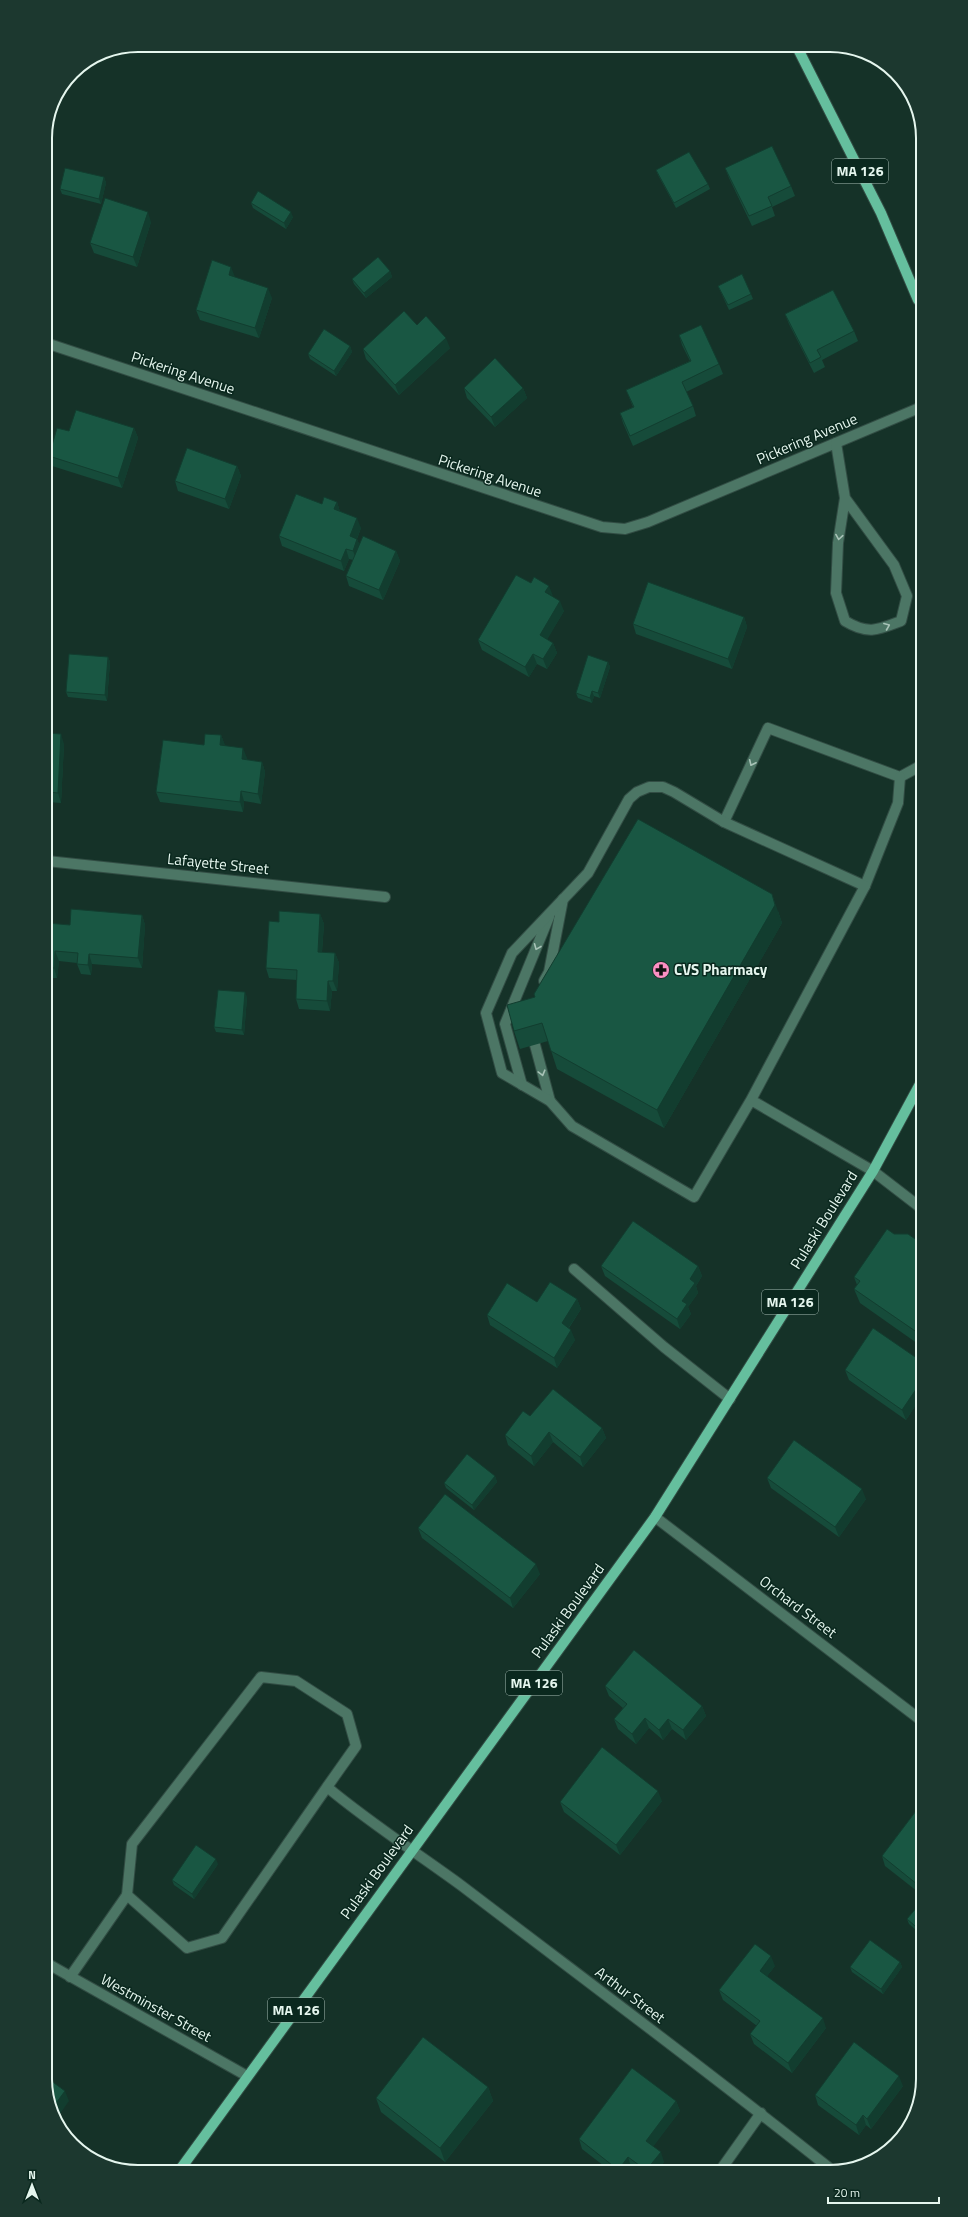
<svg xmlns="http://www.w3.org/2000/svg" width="968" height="2217" viewBox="0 0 968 2217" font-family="'Titillium Web',sans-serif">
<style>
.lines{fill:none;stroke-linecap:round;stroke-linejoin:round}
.minor-casing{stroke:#324d44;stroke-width:12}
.major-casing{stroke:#324d44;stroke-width:12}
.minor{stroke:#4c7665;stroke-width:10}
.major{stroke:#65bf9e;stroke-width:10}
.wall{fill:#164b3a}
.shaded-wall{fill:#123d2f}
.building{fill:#195743;stroke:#123d2f}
.oneway{stroke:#a8c3b7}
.labels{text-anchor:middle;stroke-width:3;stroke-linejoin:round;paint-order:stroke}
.shield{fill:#0a281e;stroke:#a3b8b0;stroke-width:1}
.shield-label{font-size:14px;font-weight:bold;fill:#e5f6ee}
.street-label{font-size:15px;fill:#e5f6ee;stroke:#0a281e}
.poi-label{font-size:15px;font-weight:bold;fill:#e5f6ee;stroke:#0a281e;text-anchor:start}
.rim{fill:none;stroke:#e5f6ee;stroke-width:2}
</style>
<rect width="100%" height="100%" fill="#153228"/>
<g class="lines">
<g class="minor-casing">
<g id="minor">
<polyline points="46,343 602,527 625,529 648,522 919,408"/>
<path d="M836,443l9,55 -7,45 -2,50 9,28c23,14 33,9 56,0l6,-25 -13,-31 -49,-67"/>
<polyline points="724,822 768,728 900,777 920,766"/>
<polyline points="47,861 385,897"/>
<polyline points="865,886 898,803 900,777"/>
<polyline points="544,981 549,972 563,899"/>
<polyline points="535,1045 550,1101"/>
<polyline points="522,1085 505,1024 549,917"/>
<polyline points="751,1100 865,886 724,822 674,792 663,787 649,787 637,792 629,799 588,873 512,953 486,1013 502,1073 550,1101 572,1126 694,1197 751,1100 873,1171 921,1208"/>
<polyline points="574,1269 664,1347 730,1399"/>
<polyline points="655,1517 922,1721"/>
<path d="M327,1787l-105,151 -35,10 -60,-53 5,-51 129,-167 35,4 51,33 9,32 -29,41c43,36 90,66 135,99 122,93 246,185 366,281"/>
<polyline points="50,1965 247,2076"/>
<polyline points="70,1977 127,1895"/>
<polyline points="722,2168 761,2113"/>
</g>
</g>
<g class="major-casing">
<g id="major">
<polyline points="796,45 881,213 918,300"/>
<polyline points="179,2171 655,1517 873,1171 920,1084"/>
</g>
</g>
<use href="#minor" class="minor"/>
<use href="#major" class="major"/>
</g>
<g class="wall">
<polygon points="394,45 408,45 397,50"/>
<polygon points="887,66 918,108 913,111"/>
<polygon points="725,168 791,186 795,196 772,207 775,216 752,226 729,178"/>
<polygon points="656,170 708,184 710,189 676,208 658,175"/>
<polygon points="104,177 106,183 101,204 62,194 60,189"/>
<polygon points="251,203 293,217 286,229 253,208"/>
<polygon points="151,222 137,267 94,253 90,243"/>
<polygon points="390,271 392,277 366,298 354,284 352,279"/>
<polygon points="235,277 272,298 259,338 200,320 196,310"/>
<polygon points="718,286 751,294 753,299 729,310"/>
<polygon points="785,314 854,331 858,341 822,360 825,367 814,373 789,324"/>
<polygon points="679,335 719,364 723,374 686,392 693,406 696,416 633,446 623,423 620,413 633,407 626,390 690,361 682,345"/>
<polygon points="350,346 352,352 336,376 310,359 308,354"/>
<polygon points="450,348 399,395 366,359 363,349"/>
<polygon points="464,388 523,388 527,398 495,427 467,398"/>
<polygon points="134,428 138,438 122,488 52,466 49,456 69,431"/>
<polygon points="237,466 241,476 229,509 178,491 175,481"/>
<polygon points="337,502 340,512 361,528 357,539 359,544 396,551 400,561 383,600 349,586 346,576 353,560 349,559 344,571 282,546 279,536 322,504"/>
<polygon points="552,596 564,611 547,639 553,643 557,653 547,669 537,664 529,677 482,650 478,640"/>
<polygon points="744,617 747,627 732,669 636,634 633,624"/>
<polygon points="108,657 110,662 107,701 68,697 66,692"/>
<polygon points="608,662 610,667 600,698 594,696 592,703 578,698 576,693"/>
<polygon points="47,733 64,744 61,803 47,802"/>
<polygon points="221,735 225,746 247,758 247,760 262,762 265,772 261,804 244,801 243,812 160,802 156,792 204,745"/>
<polygon points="778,911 782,923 664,1128 557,1069 548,1041 520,1049 514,1031 535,997"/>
<polygon points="320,914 324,924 322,952 335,953 339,963 337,991 332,991 330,1011 299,1009 296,999 297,980 269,978 266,968 279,922"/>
<polygon points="142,915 145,925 142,968 92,964 91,975 81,974 77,964 77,963 59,961 57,978 47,978 47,923 70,925"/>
<polygon points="247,997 244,1035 216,1032 214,1027"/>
<polygon points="894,1234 921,1243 921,1346 860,1303 854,1289 857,1285 854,1277"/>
<polygon points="601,1266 698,1266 702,1276 696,1286 698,1293 688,1307 691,1314 680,1329 605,1276"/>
<polygon points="577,1299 581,1309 569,1328 575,1340 557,1368 490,1325 487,1315 537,1302"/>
<polygon points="921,1361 921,1397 906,1420 849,1380 845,1370"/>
<polygon points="530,1416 602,1428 606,1438 583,1467 553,1442 534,1466 508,1445 505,1435"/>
<polygon points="495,1476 497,1482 474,1510 446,1488 444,1483"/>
<polygon points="767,1478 866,1499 839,1537 771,1488"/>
<polygon points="418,1528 540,1574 513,1608 422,1538"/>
<polygon points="605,1686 702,1706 706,1716 686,1740 672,1729 663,1740 649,1728 636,1744 618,1729 614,1719 623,1708 609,1696"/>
<polygon points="662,1801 620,1855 564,1812 560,1802"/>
<polygon points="922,1803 922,1895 885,1866 882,1856"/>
<polygon points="218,1864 194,1899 174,1885 172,1880"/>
<polygon points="923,1900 923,1936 909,1924 907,1919"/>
<polygon points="900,1962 902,1967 883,1994 852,1972 850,1967"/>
<polygon points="775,1966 767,1976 826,2028 792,2073 754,2044 750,2034 757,2026 723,2000 719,1990"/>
<polygon points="903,2086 871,2129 866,2125 859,2135 818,2105 815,2095"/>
<polygon points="488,2087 493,2101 445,2162 381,2112 376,2098"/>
<polygon points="676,2101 680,2111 653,2146 664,2162 659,2168 634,2168 631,2167 630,2168 608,2169 582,2149 579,2139"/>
</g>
<g class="shaded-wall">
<polygon points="104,177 106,183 101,204 99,199"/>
<polygon points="148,212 151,222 137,267 133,257"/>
<polygon points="291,212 293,217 286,229 284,223"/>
<polygon points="231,267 235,277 232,285 229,275"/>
<polygon points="390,271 392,277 366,298 364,293"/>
<polygon points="268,288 272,298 259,338 255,328"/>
<polygon points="446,338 450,348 399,395 395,385"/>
<polygon points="350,346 352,352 336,376 334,371"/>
<polygon points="523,388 527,398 495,427 491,417"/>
<polygon points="134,428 138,438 122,488 118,478"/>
<polygon points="237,466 241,476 229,509 225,499"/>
<polygon points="337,502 340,512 334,509"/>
<polygon points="357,518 361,528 354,546 350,536"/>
<polygon points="357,539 361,549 357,561 353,551"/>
<polygon points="346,549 349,559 344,571 341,561"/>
<polygon points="396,551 400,561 383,600 379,590"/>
<polygon points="549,586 553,596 545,592"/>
<polygon points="560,601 564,611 544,645 540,635"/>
<polygon points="744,617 747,627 732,669 728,659"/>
<polygon points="553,643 557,653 547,669 543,659"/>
<polygon points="533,654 537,664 529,677 525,667"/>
<polygon points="108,657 110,662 107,701 105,695"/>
<polygon points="608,662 610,667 600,698 598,693"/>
<polygon points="592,691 594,696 592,703 590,698"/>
<polygon points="61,734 64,744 61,803 58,793"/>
<polygon points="221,735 225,745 224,755 220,745"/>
<polygon points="243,748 247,758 246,769 242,759"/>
<polygon points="262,762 265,772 261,804 258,794"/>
<polygon points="241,791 244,801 243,812 240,802"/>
<polygon points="772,894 782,923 664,1128 657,1110"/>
<polygon points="320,914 324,924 321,962 318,952"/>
<polygon points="142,915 145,925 142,968 138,958"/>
<polygon points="55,951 59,961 57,978 54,968"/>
<polygon points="335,953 339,963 337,991 333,981"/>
<polygon points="89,954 92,964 91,975 88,965"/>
<polygon points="328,981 332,991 330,1011 327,1001"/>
<polygon points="245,992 247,997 244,1035 242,1030"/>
<polygon points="698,1266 702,1276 696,1286 698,1293 688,1307 691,1314 680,1329 677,1319 690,1279"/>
<polygon points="577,1299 581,1309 565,1333 562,1323"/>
<polygon points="571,1330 575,1340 557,1368 554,1358"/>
<polygon points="921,1382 921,1397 906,1420 902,1410"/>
<polygon points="602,1428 606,1438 583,1467 580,1457"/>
<polygon points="549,1432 553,1442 534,1466 531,1456"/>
<polygon points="495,1476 497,1482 474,1510 472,1505"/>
<polygon points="862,1489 866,1499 839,1537 835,1527"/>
<polygon points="536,1564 540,1574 513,1608 510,1598"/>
<polygon points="702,1706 706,1716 686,1740 683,1730"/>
<polygon points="645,1718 649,1728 636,1744 632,1734"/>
<polygon points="668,1719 672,1729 663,1740 659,1730"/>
<polygon points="658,1791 662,1801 620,1855 616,1845"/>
<polygon points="216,1859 218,1864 194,1899 192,1894"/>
<polygon points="922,1879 923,1894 922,1895 918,1885"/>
<polygon points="771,1956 775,1966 763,1981 760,1971"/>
<polygon points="900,1962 902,1967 883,1994 881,1989"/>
<polygon points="823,2018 826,2028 792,2073 788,2063"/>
<polygon points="899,2076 903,2086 871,2129 867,2119"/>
<polygon points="488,2087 493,2101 445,2162 440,2148"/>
<polygon points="65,2091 69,2101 57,2118 51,2110"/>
<polygon points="676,2101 680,2111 650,2151 646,2141"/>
<polygon points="863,2115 866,2125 859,2135 856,2125"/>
<polygon points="661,2152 664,2162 659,2168 648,2168"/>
<polygon points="628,2157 631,2167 630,2168 619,2169"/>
</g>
<g class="building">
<polygon points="896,77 912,100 909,101"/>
<polygon points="772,146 791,186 768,197 772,206 749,216 725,168"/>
<polygon points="689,152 708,184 674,203 656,170"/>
<polygon points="65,168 104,177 99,199 60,189"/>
<polygon points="258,191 291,212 284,223 251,203"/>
<polygon points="105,198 148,212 133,257 90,243"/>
<polygon points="378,257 390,271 364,293 352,279"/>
<polygon points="212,260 231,267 229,275 268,288 255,328 196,310"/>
<polygon points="742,274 751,294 728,305 718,286"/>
<polygon points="833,290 854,331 817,350 821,357 810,363 785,314"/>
<polygon points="404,311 417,325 426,316 446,338 395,385 363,349"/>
<polygon points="701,325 719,364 682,382 693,406 630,436 620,413 634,407 626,390 691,361 679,335"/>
<polygon points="324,329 350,346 334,371 308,354"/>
<polygon points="495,358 523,388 491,417 464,388"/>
<polygon points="76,410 134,428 118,478 49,456 57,428 69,431"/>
<polygon points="187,448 237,466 225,499 175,481"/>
<polygon points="296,494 322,504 324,497 337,502 334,509 357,518 350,536 357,539 353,551 346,549 341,561 279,536"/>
<polygon points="363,536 396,551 379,590 346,576"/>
<polygon points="516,575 531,583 534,577 549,586 545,592 560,601 540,635 553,643 543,659 533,654 525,667 478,640"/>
<polygon points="648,582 744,617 728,659 633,624"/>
<polygon points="69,654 108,657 105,695 66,692"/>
<polygon points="588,655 608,662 598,693 592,691 590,698 576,693"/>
<polygon points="47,733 61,734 58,793 47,792"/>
<polygon points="205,734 221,735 220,745 243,748 242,759 262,762 258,794 241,791 240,802 156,792 163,740 204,745"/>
<polygon points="638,819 772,894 775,905 657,1110 551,1051 542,1023 514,1031 507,1005 535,997 534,994"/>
<polygon points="71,909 142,915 138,958 89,954 88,965 77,964 78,953 55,951 54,968 47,968 47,923 70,925"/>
<polygon points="279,911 320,914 318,952 335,953 333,981 328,981 327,1001 296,999 297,970 266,968 269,921 279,922"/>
<polygon points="218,990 245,992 242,1030 214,1027"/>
<polygon points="633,1221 698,1266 690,1279 695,1283 682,1301 687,1304 677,1319 601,1266"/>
<polygon points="887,1229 894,1234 908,1234 921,1243 921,1335 854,1289 860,1281 854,1277"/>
<polygon points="550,1282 577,1299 562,1323 571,1330 554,1358 487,1315 507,1283 537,1302"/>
<polygon points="873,1328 921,1361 921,1382 902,1410 845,1370"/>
<polygon points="553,1389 602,1428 580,1457 549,1432 531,1456 505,1435 523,1411 530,1416"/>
<polygon points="794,1440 862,1489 835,1527 767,1478"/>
<polygon points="467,1454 495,1476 472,1505 444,1483"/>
<polygon points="445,1494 536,1564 510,1598 418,1528"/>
<polygon points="634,1650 702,1706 683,1730 668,1719 659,1730 645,1718 632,1734 614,1719 627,1704 605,1686"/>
<polygon points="602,1747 658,1791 616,1845 560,1802"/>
<polygon points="922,1803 922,1879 918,1885 882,1856"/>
<polygon points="196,1845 216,1859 192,1894 172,1880"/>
<polygon points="923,1900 923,1931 922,1932 907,1919"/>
<polygon points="870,1940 900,1962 881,1989 850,1967"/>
<polygon points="755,1944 771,1956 760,1971 823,2018 788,2063 750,2034 760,2021 719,1990"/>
<polygon points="423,2037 488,2087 440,2148 376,2098"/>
<polygon points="854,2042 899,2076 867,2119 863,2115 856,2125 815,2095"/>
<polygon points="632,2068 676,2101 646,2141 661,2152 648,2168 643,2168 628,2157 619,2169 617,2169 579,2139"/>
<polygon points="50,2080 65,2091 51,2110 50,2109"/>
</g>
<defs><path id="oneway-chevron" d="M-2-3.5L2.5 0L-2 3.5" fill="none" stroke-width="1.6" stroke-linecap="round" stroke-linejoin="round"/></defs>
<g class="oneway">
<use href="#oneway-chevron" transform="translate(839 537) rotate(99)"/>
<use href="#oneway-chevron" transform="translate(887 626) rotate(-22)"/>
<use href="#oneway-chevron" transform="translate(752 763) rotate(115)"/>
<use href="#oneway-chevron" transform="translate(537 947) rotate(112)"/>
<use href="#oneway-chevron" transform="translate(542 1073) rotate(75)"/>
</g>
<defs>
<g id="pharmacy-disc" transform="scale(0.9)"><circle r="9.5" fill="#fc8fc3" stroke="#0a281e"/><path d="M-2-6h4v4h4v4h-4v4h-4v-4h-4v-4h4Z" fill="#111"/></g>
</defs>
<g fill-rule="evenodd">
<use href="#pharmacy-disc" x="661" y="970"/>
</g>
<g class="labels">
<g class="shield">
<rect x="832" y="159" width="56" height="24" rx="3"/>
<rect x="762" y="1290" width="56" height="24" rx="3"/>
<rect x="506" y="1671" width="56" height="24" rx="3"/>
<rect x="268" y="1998" width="56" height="24" rx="3"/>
</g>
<g class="shield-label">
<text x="860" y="176">MA 126</text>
<text x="790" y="1307">MA 126</text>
<text x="534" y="1688">MA 126</text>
<text x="296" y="2015">MA 126</text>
</g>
<g class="street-label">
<text transform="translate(183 373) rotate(18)" y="5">Pickering Avenue</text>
<text transform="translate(807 439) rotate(-23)" y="5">Pickering Avenue</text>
<text transform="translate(490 476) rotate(18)" y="5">Pickering Avenue</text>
<text transform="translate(218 864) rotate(6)" y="5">Lafayette Street</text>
<text transform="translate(824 1220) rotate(-58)" y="5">Pulaski Boulevard</text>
<text transform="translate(798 1607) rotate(37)" y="5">Orchard Street</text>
<text transform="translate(568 1611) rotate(-54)" y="5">Pulaski Boulevard</text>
<text transform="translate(377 1872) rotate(-54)" y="5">Pulaski Boulevard</text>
<text transform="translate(630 1995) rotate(37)" y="5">Arthur Street</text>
<text transform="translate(156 2008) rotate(29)" y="5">Westminster Street</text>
</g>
<g class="poi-label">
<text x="674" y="975">CVS Pharmacy</text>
</g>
</g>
<path d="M0 0H968V2217H0ZM138 52H830A86 86 0 0 1 916 138V2079A86 86 0 0 1 830 2165H138A86 86 0 0 1 52 2079V138A86 86 0 0 1 138 52Z" fill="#1c382f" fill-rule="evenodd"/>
<path class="rim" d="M138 52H830A86 86 0 0 1 916 138V2079A86 86 0 0 1 830 2165H138A86 86 0 0 1 52 2079V138A86 86 0 0 1 138 52Z"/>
<g transform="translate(32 2185)" stroke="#0a281e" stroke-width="3" paint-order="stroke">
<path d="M0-3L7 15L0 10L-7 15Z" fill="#e5f6ee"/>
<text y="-6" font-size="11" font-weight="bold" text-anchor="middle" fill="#e5f6ee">N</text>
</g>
<path d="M828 2197v6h111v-6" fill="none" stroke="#e5f6ee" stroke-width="2"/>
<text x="834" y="2197" font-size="12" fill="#e5f6ee" stroke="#0a281e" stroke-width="3" paint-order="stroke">20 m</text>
</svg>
